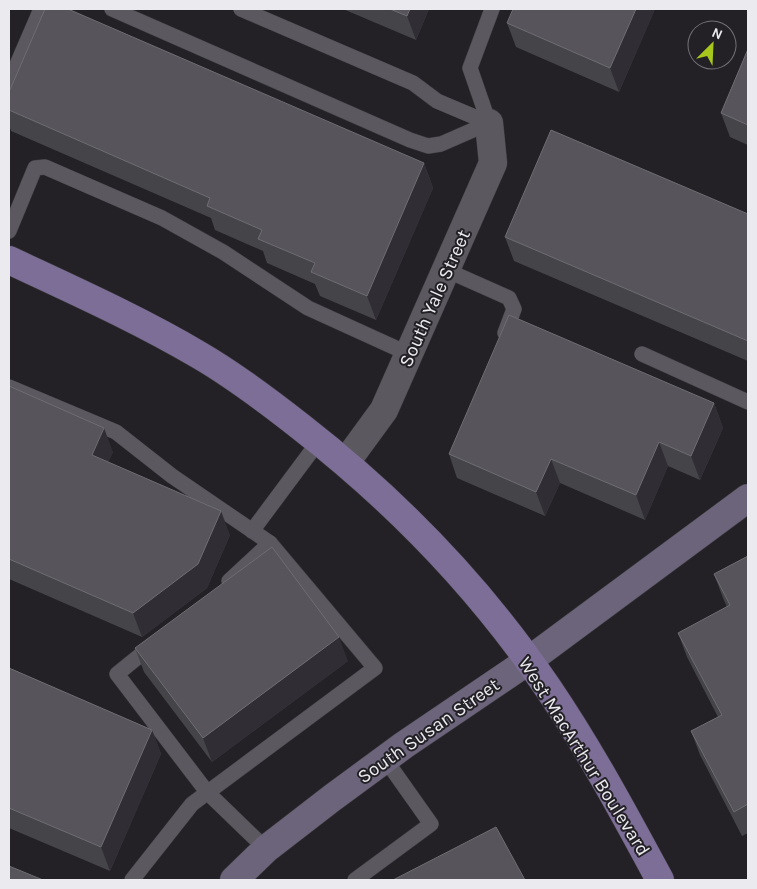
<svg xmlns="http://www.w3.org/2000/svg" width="757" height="889" viewBox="0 0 757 889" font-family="Karla,sans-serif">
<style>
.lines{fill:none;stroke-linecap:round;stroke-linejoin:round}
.lane-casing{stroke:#3d3c40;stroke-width:16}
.street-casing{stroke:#3d3c40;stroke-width:29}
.secondary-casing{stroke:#3d3c40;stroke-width:29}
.primary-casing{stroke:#3d3c40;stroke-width:29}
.lane{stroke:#5b595f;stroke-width:15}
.street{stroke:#5b595f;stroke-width:28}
.secondary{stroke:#6c647b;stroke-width:28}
.primary{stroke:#7d6e97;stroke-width:28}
.wall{fill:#454449}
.shaded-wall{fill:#302e34}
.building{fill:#57555b;stroke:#6e6d72}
.labels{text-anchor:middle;stroke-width:4;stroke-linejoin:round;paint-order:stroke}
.street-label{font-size:19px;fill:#ebeaee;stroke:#232126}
</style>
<rect width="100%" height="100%" fill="#232126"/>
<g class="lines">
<g class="lane-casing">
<g id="lane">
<polyline points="112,9 410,140 428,146 441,144 489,123"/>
<polyline points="241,9 413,83 437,101 489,123"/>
<polyline points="9,83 41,9"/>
<polyline points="489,123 470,68 492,9"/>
<polyline points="9,231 35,168 45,167 162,218 223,252 308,308 409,354"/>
<polyline points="446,270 509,298 514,309 505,333"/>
<polyline points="642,354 748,402"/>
<polyline points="9,387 116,432 172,476 270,543 375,668 192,804 132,880"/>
<polyline points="252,531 319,441"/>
<polyline points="229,581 270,543"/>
<polyline points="154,644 117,674 207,792 266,849"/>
<polyline points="355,880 431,824 385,759"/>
</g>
</g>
<g class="street-casing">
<polyline id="street" points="346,462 384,410 493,163 489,123"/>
</g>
<g class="secondary-casing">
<polyline id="secondary" points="234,880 266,849 332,798 404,745 528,661 748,498"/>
</g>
<g class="primary-casing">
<path id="primary" d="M9,260c64,30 129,59 190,95 36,21 69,46 102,72 95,74 180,162 247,261 42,62 77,127 112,192"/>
</g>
<use href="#lane" class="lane"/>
<use href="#street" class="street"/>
<use href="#secondary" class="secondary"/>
<use href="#primary" class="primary"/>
</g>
<g class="wall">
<polygon points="343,9 429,9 416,40"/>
<polygon points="655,9 619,92 516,47 507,23"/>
<polygon points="748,49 748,145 730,137 721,113"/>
<polygon points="9,92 424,163 433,188 376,320 320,296 315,284 267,263 263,251 215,230 211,218 11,131 9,125"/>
<polygon points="748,214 748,361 514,261 505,237"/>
<polygon points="9,386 113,452 108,462 230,535 207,588 142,637 9,579"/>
<polygon points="714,403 723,428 700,480 668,466 645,520 560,483 545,516 457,478 449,454"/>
<polygon points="748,556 748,833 742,836 700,755 691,731 718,717 687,657 678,633 727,607 723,598 714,574"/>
<polygon points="135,648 348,661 212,762 144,672"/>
<polygon points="9,668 152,730 161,754 110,871 9,828"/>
</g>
<g class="shaded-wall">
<polygon points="410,9 429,9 416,40 407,16"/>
<polygon points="636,9 655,9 619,92 610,68"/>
<polygon points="424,163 433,188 376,320 367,296"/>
<polygon points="714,403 723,428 700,480 691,456"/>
<polygon points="104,428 113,452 101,479 92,455"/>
<polygon points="659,442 668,466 645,520 636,495"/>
<polygon points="551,459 560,483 545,516 536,492"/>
<polygon points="221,511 230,535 207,588 142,637 133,613"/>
<polygon points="339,637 348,661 212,762 203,738"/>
<polygon points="152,730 161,754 110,871 101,847"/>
</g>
<g class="building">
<polygon points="45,9 68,9 424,163 367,296 311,272 315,263 258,239 262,230 207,206 210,198 9,110 9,92"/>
<polygon points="390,9 410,9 407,16"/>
<polygon points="513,9 636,9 610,68 507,23"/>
<polygon points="748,49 748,125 721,113"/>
<polygon points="551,130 748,214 748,341 505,237"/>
<polygon points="509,315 714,403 691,456 659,442 636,495 551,459 536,492 449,454"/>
<polygon points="9,386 104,428 92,455 221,511 198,564 133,613 9,559"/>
<polygon points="272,547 339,637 203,738 135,648"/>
<polygon points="748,556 748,804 734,812 691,731 722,715 678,633 730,605 714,574"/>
<polygon points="9,668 152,730 101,847 9,808"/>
<polygon points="496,827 525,880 393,880"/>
<polygon points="9,866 43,880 9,880"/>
</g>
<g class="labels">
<g class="street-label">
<text transform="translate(434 298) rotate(-66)" y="7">South Yale Street</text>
<text transform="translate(428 730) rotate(-35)" y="7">South Susan Street</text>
<text transform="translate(585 756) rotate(58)" y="7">West MacArthur Boulevard</text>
</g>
</g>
<rect width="757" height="889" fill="none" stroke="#ebeaee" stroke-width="20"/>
<g transform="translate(712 45) rotate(24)"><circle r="24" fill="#232126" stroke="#737176"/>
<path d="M0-4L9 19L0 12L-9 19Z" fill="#a8c71d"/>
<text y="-8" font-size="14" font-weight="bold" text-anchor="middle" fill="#ebeaee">N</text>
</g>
</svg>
